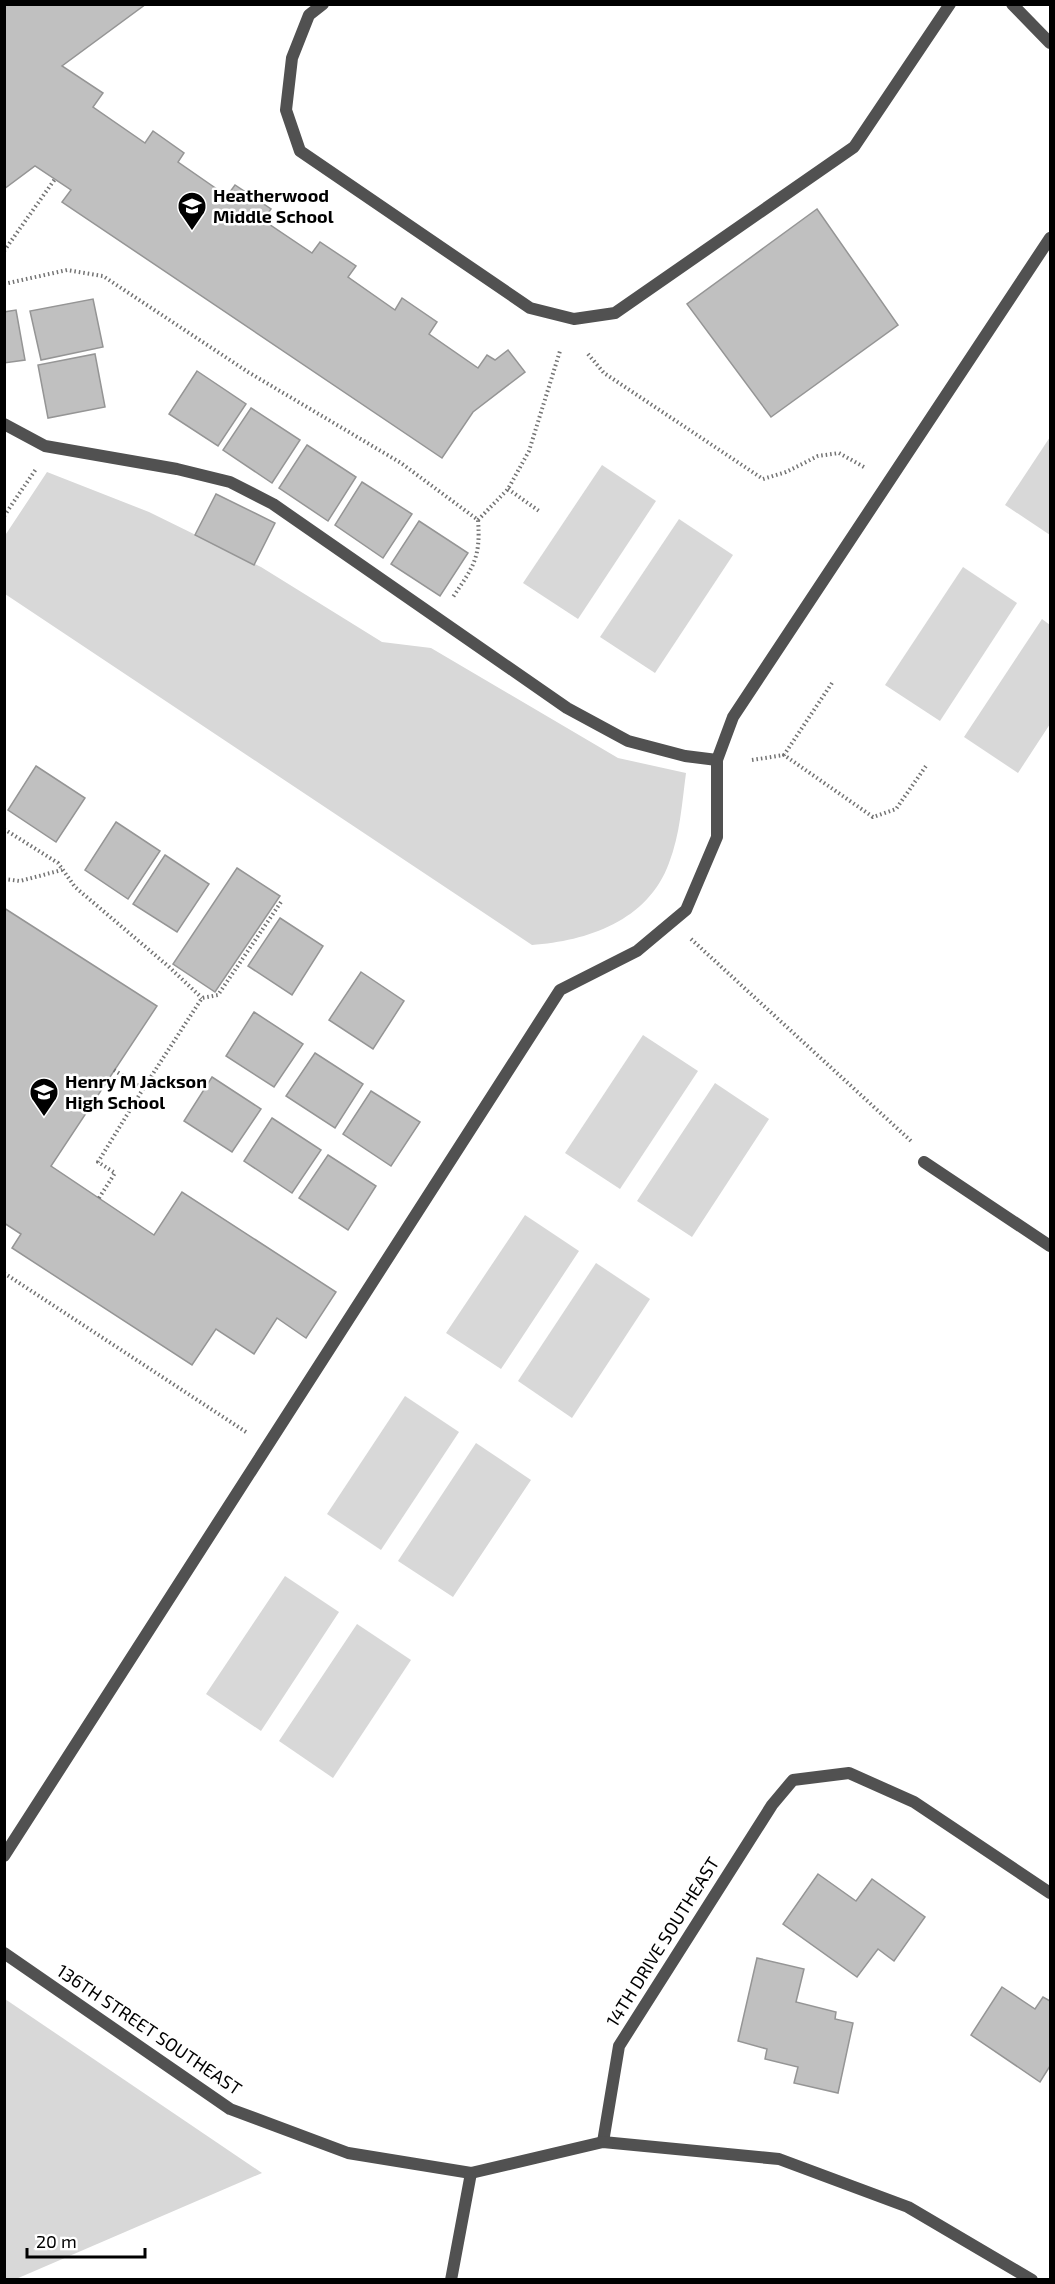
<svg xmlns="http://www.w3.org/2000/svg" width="1055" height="2284" viewBox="0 0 1055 2284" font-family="'Exo 2',sans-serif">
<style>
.green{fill:#d8d8d8}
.building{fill:#c0c0c0;stroke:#959595;stroke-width:1.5}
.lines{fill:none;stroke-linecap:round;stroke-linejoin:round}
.path{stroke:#737373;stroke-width:4;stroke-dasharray:1.5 3;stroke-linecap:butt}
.service{stroke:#515151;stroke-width:12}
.minor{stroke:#515151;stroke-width:12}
.tertiary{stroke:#515151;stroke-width:12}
.labels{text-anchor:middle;stroke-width:5;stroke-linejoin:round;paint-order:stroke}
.poi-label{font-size:18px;font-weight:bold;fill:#000;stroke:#fff;text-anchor:start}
.street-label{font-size:18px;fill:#000;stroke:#fff}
</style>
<rect width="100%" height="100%" fill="#fff"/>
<g class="green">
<polygon points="1050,437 1050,535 1005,505"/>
<polygon points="602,465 656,501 578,619 523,583"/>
<path d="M47,472l102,40 112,55 121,75 49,6 187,110 68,15c-4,30 -6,62 -17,90 -21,58 -82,78 -137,82l-527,-351 -1,-57z"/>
<polygon points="679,519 733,555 655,673 600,637"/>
<polygon points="963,567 1017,603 940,721 885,685"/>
<polygon points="1042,619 1050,625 1050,724 1018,773 964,737"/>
<polygon points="643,1035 698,1071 620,1189 565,1153"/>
<polygon points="715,1083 769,1119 692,1237 637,1201"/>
<polygon points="525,1215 579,1251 501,1369 446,1333"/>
<polygon points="596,1263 650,1299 572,1418 518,1381"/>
<polygon points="405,1396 459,1432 381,1550 327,1514"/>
<polygon points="476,1443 531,1480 453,1597 398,1561"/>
<polygon points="285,1576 339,1612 261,1731 206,1694"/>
<polygon points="357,1624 411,1660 333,1778 279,1741"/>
<polygon points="4,1999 5,1999 262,2173 16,2279 5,2279"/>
</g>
<g class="building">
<polygon points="4,4 146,4 62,66 103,93 93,107 145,143 153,131 184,153 178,162 227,196 235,185 271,209 263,220 312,253 320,242 356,266 348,277 395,310 402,298 437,322 429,334 478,368 487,355 495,360 508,350 525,372 473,412 442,458 62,202 71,190 35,166 4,189"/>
<polygon points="817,209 898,325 771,417 687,304"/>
<polygon points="93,299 103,347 41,360 30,311"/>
<polygon points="16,310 25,360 4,363 4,312"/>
<polygon points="95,354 105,407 48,418 38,365"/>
<polygon points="197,371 246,404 218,446 169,414"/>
<polygon points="251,408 300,440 272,483 223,450"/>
<polygon points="307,445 356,477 328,521 279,488"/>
<polygon points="362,482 412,514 383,558 335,525"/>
<polygon points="216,494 275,523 254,565 195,535"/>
<polygon points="419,521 468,553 440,596 391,564"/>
<polygon points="36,766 85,798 56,842 8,810"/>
<polygon points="116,822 160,851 128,899 85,870"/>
<polygon points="165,855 209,884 177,932 133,904"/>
<polygon points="237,868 280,896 215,992 173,964"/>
<polygon points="4,908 157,1006 51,1166 154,1235 182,1192 336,1292 306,1338 277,1318 254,1354 216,1329 192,1365 12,1248 21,1234 4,1223"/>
<polygon points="280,918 323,946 292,995 248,966"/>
<polygon points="361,972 404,1001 373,1049 329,1020"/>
<polygon points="254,1012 303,1044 274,1087 226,1056"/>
<polygon points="315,1053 363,1084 335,1128 286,1096"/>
<polygon points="212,1077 261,1109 232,1152 184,1121"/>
<polygon points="371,1091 420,1122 391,1166 343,1134"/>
<polygon points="272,1118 321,1150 292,1193 244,1161"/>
<polygon points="328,1155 376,1186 348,1230 299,1198"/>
<polygon points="818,1874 856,1901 872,1879 925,1917 894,1961 878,1949 857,1977 783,1924"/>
<polygon points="757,1958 804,1969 796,2002 836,2012 835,2019 853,2023 838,2093 794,2083 798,2067 765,2059 767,2049 738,2041"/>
<polygon points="1002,1987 1035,2009 1043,1997 1050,2001 1050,2066 1040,2082 971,2035"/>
</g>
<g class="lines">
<g class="path">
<polyline points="4,251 55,179"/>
<path d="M4,284l63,-14 36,6 145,96 153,91 77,57c3,38 -5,47 -25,77"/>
<polyline points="588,354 604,373 763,479 786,472 818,456 839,453 864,467"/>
<polyline points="508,489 539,511"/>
<polyline points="4,516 36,469"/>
<polyline points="478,520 508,489 529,451 560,351"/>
<polyline points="832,683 784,755 873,817 896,809 926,766"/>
<polyline points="752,760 784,755"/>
<polyline points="4,829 58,863 75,887 168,966 202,998"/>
<polyline points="4,879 20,881 62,870"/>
<polyline points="691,939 911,1141"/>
<polyline points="114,1070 143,1089 202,998 218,995 281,902"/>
<polyline points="99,1198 115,1173 98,1162 143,1089"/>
<polyline points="4,1273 246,1432"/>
</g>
<g class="service">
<polyline points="323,4 309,15 292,58 286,110 300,151 530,308 574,319 615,313 854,147 950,4"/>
<polyline points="1012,4 1050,43"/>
<polyline points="4,424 45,446 177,469 230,482 273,504 567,708 628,741 685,756 717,760"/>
<polyline points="4,1856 560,990 637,951 686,910 717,837 717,760 733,717 1050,238"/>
</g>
<g class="minor">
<polyline points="924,1162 1050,1246"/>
<polyline points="603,2142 619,2046 772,1805 793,1780 849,1773 914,1802 1050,1893"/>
<polyline points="451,2280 471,2173"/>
</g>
<polyline class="tertiary" points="4,1953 230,2109 348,2153 471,2173 603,2142 779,2159 908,2207 1032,2280"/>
</g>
<defs>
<g id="school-pin" transform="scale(1.5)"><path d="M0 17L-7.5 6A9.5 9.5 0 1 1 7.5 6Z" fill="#000" stroke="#fff"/><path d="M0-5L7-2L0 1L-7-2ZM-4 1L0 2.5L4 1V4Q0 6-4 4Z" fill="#fff"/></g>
</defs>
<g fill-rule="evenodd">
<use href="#school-pin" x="192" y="206"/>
<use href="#school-pin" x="44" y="1092"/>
</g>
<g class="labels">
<g class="poi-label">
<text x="213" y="202">Heatherwood<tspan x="213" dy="21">Middle School</tspan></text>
<text x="65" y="1088">Henry M Jackson<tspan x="65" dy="21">High School</tspan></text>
</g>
<g class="street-label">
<text transform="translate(663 1942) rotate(-58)" y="6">14TH DRIVE SOUTHEAST</text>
<text transform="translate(149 2030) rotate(34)" y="6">136TH STREET SOUTHEAST</text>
</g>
</g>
<rect width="1055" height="2284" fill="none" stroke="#000000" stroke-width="12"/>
<path d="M27 2248v9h118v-9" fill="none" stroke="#000000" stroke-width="3"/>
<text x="36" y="2248" font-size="18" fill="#000000" stroke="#ffffff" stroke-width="4.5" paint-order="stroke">20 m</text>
</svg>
